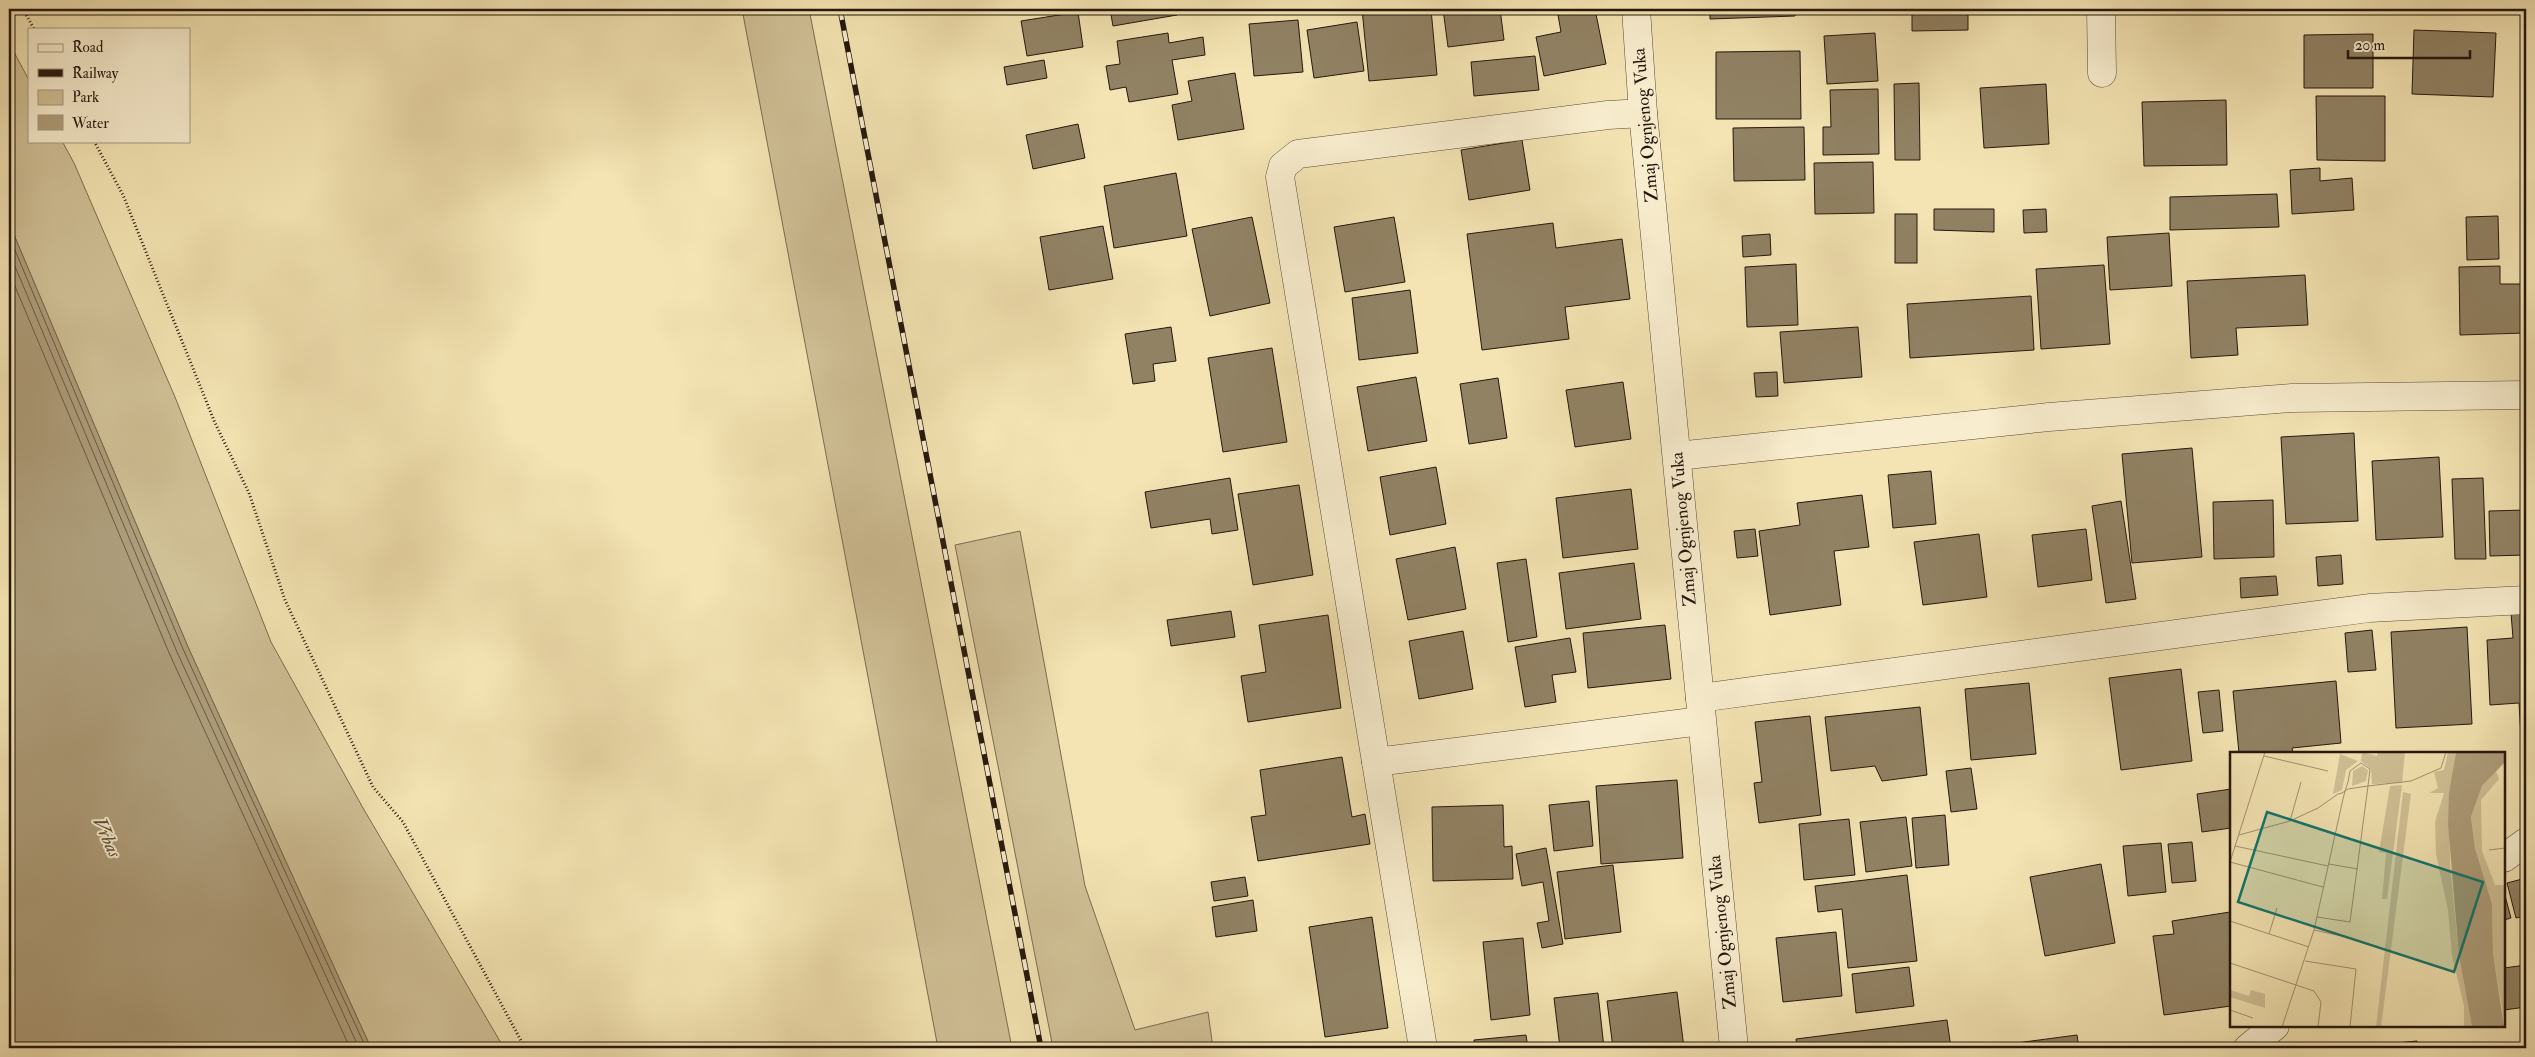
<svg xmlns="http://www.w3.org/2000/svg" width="2535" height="1057" viewBox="0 0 2535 1057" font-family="'IM FELL Double Pica',serif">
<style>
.green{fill:#d1c197;stroke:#7b6c52}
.water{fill:#ae9e7b;stroke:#77684f}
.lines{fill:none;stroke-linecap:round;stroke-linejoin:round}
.shore{stroke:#6a5a44;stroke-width:1}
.building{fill:#918264;stroke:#25170e}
.street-casing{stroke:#594a37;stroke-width:29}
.path{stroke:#25170e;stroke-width:3;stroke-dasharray:1 2.5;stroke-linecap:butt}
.street{stroke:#f8edce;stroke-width:28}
.rail-casing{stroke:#25170e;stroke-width:5.5}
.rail{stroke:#f8edce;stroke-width:4;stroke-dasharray:11;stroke-linecap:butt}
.labels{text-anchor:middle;stroke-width:4;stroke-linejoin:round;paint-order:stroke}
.street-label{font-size:18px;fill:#25170e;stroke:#f8edce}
.water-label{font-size:19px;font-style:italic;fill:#5c4d3a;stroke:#f8edce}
.inset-road{fill:none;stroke:#a19271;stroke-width:1}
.view{fill:#0f766e;fill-opacity:0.15;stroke:#0f766e;stroke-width:2.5}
.inset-edge{fill:none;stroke:#25170e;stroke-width:2.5}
</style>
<rect width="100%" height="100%" fill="#f4e4b3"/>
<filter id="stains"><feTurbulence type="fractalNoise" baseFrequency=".004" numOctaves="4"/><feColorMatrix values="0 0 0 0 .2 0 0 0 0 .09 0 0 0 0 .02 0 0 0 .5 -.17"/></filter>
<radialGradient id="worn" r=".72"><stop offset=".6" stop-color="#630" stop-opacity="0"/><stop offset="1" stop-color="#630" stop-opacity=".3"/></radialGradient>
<g class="green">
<polygon points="742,9 809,9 1012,1048 938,1048"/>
<polygon points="9,43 29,80 29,141 62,141 74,163 175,397 271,642 363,808 504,1048 371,1048 188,647 9,223"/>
<polygon points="1020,531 1085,886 1135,1030 1208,1012 1213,1048 1053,1048 955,545"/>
</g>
<polygon class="water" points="9,223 188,647 371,1048 9,1048"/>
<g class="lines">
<g class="shore">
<polyline points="9,236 183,649 366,1048"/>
<polyline points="9,252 177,652 359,1048"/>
<polyline points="9,272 170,655 350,1048"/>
</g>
</g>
<g class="building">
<polygon points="1110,9 1176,9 1177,15 1113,26"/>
<polygon points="1362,9 1431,9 1437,75 1369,81"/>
<polygon points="1443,9 1500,9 1504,40 1448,47"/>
<polygon points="1589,9 1595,9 1606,64 1544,76 1536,37 1561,32 1558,15"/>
<polygon points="1710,9 1795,9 1795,16 1710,19"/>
<polygon points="1912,9 1968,9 1968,30 1912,31"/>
<polygon points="1078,12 1083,47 1027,56 1021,21"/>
<polygon points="1298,20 1303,72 1254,76 1249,24"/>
<polygon points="1357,22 1364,71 1314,78 1307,30"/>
<polygon points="2414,30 2496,33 2493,97 2412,94"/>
<polygon points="1168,33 1169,43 1203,37 1205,55 1172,60 1178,94 1129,102 1126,87 1110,90 1106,66 1120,64 1117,41"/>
<polygon points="1875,33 1878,81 1827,84 1824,36"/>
<polygon points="2373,34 2373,88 2304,88 2304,35"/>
<polygon points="1800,51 1801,119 1716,119 1716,52"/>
<polygon points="1535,56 1539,90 1474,96 1471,62"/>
<polygon points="1044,60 1047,78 1007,85 1004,67"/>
<polygon points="1235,73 1244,129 1178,140 1172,105 1192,101 1188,81"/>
<polygon points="1919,83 1920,160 1895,160 1894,84"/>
<polygon points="2046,84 2049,144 1984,148 1980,88"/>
<polygon points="1878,89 1879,154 1823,155 1823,127 1831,127 1830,90"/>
<polygon points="2316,96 2385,96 2385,161 2317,160"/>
<polygon points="2226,100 2227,165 2144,166 2142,102"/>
<polygon points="1078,124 1085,158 1033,169 1026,135"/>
<polygon points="1804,127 1805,180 1734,181 1733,128"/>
<polygon points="1522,140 1530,190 1469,200 1461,150"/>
<polygon points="1873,162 1874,213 1815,214 1814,163"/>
<polygon points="2320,168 2320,181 2352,178 2354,210 2292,214 2290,170"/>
<polygon points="1176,173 1187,236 1114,248 1104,186"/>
<polygon points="2277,194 2279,227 2170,230 2170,197"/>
<polygon points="1934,209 1994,209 1994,232 1934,230"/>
<polygon points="2046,209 2047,232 2024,233 2023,210"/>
<rect x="1895" y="214" width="22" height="49"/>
<polygon points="2498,216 2499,259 2467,260 2466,217"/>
<polygon points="1252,217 1270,303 1210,316 1192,229"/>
<polygon points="1394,217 1405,282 1345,292 1334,227"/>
<polygon points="1553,223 1556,248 1622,239 1630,299 1565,307 1569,339 1482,350 1467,234"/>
<polygon points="1103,226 1113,279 1049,290 1040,237"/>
<polygon points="2169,233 2172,286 2110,290 2107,237"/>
<polygon points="1770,234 1771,255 1743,257 1742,236"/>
<polygon points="1796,264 1798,325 1747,327 1745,267"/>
<polygon points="2104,265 2110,344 2041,349 2036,269"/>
<polygon points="2500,266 2500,284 2526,284 2526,333 2460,335 2459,267"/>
<polygon points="2305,275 2308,325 2236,328 2238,355 2191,358 2187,281"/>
<polygon points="1410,290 1418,353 1359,360 1352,298"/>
<polygon points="2031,296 2034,350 1910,358 1907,304"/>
<polygon points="1171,327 1176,361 1153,364 1155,381 1133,384 1125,334"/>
<polygon points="1858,327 1862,377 1784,383 1780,332"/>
<polygon points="1272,348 1287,442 1223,452 1208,358"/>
<polygon points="1777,372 1778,396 1756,397 1754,373"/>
<polygon points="1416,377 1427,441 1368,451 1357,387"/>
<polygon points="1498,378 1507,438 1469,444 1460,384"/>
<polygon points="1623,382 1631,439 1575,447 1566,390"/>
<polygon points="2354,433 2358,521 2286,524 2281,437"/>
<polygon points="2192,448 2202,557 2132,563 2122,454"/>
<polygon points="2439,457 2443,537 2376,540 2372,461"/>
<polygon points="1436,467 1446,524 1390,535 1380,477"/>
<polygon points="1931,471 1936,524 1893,528 1888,475"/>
<polygon points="1230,478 1238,530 1212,534 1210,519 1151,528 1145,492"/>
<polygon points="2483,478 2486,559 2455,559 2452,479"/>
<polygon points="1299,485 1313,575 1253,585 1238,494"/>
<polygon points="1631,489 1638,549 1563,558 1556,498"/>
<polygon points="1862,495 1869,547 1834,551 1841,605 1770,615 1759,531 1800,525 1797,503"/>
<polygon points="2273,500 2274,557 2214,559 2213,502"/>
<polygon points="2121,501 2136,599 2106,603 2092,506"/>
<polygon points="2526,510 2526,555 2490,556 2489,511"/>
<polygon points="1755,529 1758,556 1737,558 1734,531"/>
<polygon points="2086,529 2092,580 2038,587 2032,535"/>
<polygon points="1979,534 1987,597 1923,605 1914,542"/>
<polygon points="1455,547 1466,609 1408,620 1396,559"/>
<polygon points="2341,555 2343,584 2318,586 2316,557"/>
<polygon points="1526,559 1537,637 1508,642 1497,563"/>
<polygon points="1634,563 1641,619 1566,629 1559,573"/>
<polygon points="2276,576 2278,595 2241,598 2240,578"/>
<polygon points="1231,611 1235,637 1171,646 1167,620"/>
<polygon points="2511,613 2526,613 2526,737 2521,737 2519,703 2490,705 2487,640 2513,638"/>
<polygon points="1328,615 1341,708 1248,722 1241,676 1266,672 1259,625"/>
<polygon points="1665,625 1671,679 1588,688 1583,633"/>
<polygon points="2467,627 2472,724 2396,728 2391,632"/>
<polygon points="2372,630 2376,670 2348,672 2345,633"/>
<polygon points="1463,631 1473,689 1419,699 1409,641"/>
<polygon points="1570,638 1576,672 1552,675 1556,702 1525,707 1515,647"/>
<polygon points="2181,669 2192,761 2121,770 2109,678"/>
<polygon points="2336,681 2341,743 2292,748 2293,753 2239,753 2233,691"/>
<polygon points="2029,683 2036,754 1971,760 1965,689"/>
<polygon points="2219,690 2223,731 2203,733 2198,692"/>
<polygon points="1920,707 1927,775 1882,781 1875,766 1831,771 1825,717"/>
<polygon points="1810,716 1821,815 1759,823 1754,783 1762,782 1755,722"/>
<polygon points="1342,757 1352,817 1365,814 1370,844 1258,861 1251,817 1266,815 1260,770"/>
<polygon points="1971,768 1977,809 1951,812 1946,771"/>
<polygon points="1677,780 1683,858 1601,864 1596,786"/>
<polygon points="2231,789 2231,828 2202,832 2197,794"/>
<polygon points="1589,801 1593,846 1554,851 1549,805"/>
<polygon points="1503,805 1504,847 1512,846 1513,879 1433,881 1432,807"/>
<polygon points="1945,815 1949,865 1916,868 1912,818"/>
<polygon points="1906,817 1912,866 1866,872 1860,822"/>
<polygon points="1849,819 1855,875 1804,880 1799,824"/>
<polygon points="2192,842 2196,881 2172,883 2168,844"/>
<polygon points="2161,843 2166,892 2128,896 2123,846"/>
<polygon points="1546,848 1563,944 1542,948 1537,923 1549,921 1543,882 1522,886 1516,854"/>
<polygon points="2101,864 2115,943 2045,956 2030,877"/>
<polygon points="1613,865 1621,932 1565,939 1557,872"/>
<polygon points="1907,875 1917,961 1848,968 1842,909 1818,912 1815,886"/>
<polygon points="1245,877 1248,896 1214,901 1211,882"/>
<polygon points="2526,878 2526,916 2516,918 2507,883"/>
<polygon points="2504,892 2511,918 2504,920"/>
<polygon points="1253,900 1257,931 1216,937 1212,907"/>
<polygon points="2230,912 2231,1006 2164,1015 2153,936 2174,934 2172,921"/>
<polygon points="1372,917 1388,1028 1325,1037 1309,927"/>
<polygon points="1836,932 1842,996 1783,1002 1776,938"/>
<polygon points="1523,938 1530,1015 1491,1020 1483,942"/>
<polygon points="2526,965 2526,1007 2504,1010 2504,968"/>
<polygon points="1909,967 1914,1006 1856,1013 1852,974"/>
<polygon points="1677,992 1684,1048 1613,1048 1607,1001"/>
<polygon points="1598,993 1604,1048 1560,1048 1554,998"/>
<polygon points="1947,1020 1951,1048 1797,1048 1796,1039"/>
<polygon points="1526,1035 1528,1048 1475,1048 1474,1040"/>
<polygon points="2077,1035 2079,1048 2001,1048 2001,1045"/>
<polygon points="2417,1041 2418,1048 2367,1048 2366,1046"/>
</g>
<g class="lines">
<g class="street-casing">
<g id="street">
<polyline points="1636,9 1643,113 1734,1048"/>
<polyline points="2101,9 2102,73"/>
<polyline points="1677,456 2049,417 2292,398 2526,395"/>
<polyline points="1700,698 2369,608 2526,600"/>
<polyline points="1376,762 1701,721"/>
<polyline points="2504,858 2526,842"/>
<polyline points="1423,1048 1280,177 1283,166 1298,154 1608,115 1643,113"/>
<polyline points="2248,1048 2275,1026"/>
</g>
</g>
<g class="path">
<polyline points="23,9 34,29"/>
<polyline points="94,141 123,195 215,423 249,493 285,600 373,787 403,822 525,1048"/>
</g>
<use href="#street" class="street"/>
<g class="rail-casing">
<polyline id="rail" points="840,9 1041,1048"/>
</g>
<use href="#rail" class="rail"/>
</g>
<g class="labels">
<g class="street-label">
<text transform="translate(1645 125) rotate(-95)" y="6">Zmaj Ognjenog Vuka</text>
<text transform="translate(1683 529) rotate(-95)" y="6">Zmaj Ognjenog Vuka</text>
<text transform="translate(1722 932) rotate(-96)" y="6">Zmaj Ognjenog Vuka</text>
</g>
<g class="water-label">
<text transform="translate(108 837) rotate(65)" y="7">Vrbas</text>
</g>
</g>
<g transform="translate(2230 752)">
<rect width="275" height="275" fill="#f4e4b3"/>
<path d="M132,0l15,4 1,-4h27l-3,31 -30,1 -1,-15 -10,-8zM218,0h8l-7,40 1,72 9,92 13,71h-8v-21l-12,-50 -4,-46 -12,-56 -1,-32 9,-29h-15l9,-5 -4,-16 10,-2zM110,2l18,7 -12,9 -4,20 -9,4zM132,14l6,4 -2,11 -14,5 1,-15zM266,19l3,8 -18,21 1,51 13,34h10v142l-12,-74 -1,-49 -17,-56 -4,-31 11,-31zM172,33l-15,114h-5l4,-46 -7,-1 11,-66zM173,40l8,2 -30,233h-5zM0,238l19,6 2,-6 14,4v14l-35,-11z" fill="#d1c197"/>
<path d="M226,0h49v10l-23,24 -11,31 4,31 17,56 1,49 11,74h-32l-13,-71 -11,-132 1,-32z" fill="#ae9e7b"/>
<path class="inset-road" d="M34,4l64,15M60,69l11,-39M9,83l51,-14 28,-13 20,-14 4,-1 6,-4 20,-3 2,-17 -9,-6 -11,8 -2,11 -3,9 -2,8 -29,131 -32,97M5,94l93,20M259,98l16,-2M0,110l93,25M0,110l35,-110M99,112l29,5M87,165l33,5 18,-136 43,-5 30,-13 5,-16M0,169l79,26M84,178l37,8M39,182l8,-26M75,209l51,8 -6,58M0,211l84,28 7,11 -3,25M0,258l23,8"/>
<path class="view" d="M37,60l216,70 -29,90 -216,-70z"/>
<rect width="275" height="275" class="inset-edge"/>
</g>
<rect width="2535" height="1057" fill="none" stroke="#f4e4b3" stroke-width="30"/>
<rect x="10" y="10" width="2515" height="1037" fill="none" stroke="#25170e" stroke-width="2.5"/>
<rect x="15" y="15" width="2505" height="1027" fill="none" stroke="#25170e"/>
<rect x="28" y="28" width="162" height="115" fill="#f8edce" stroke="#a49781"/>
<rect x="38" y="44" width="25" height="8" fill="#f8edce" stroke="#a49781"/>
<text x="72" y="52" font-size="15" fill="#25170e">Road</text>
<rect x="38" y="69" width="25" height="8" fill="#25170e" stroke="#a49781"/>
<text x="72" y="78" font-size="15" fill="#25170e">Railway</text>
<rect x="38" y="90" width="25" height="15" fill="#d1c197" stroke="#a49781"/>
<text x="72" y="102" font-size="15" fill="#25170e">Park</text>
<rect x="38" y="115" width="25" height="15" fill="#ae9e7b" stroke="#a49781"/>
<text x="72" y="128" font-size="15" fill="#25170e">Water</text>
<path d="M2348 50v8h122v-8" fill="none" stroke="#25170e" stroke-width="2.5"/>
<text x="2355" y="50" font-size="15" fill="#25170e" stroke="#f8edce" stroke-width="4" paint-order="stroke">20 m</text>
<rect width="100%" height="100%" filter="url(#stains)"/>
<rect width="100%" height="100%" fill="url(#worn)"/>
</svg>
